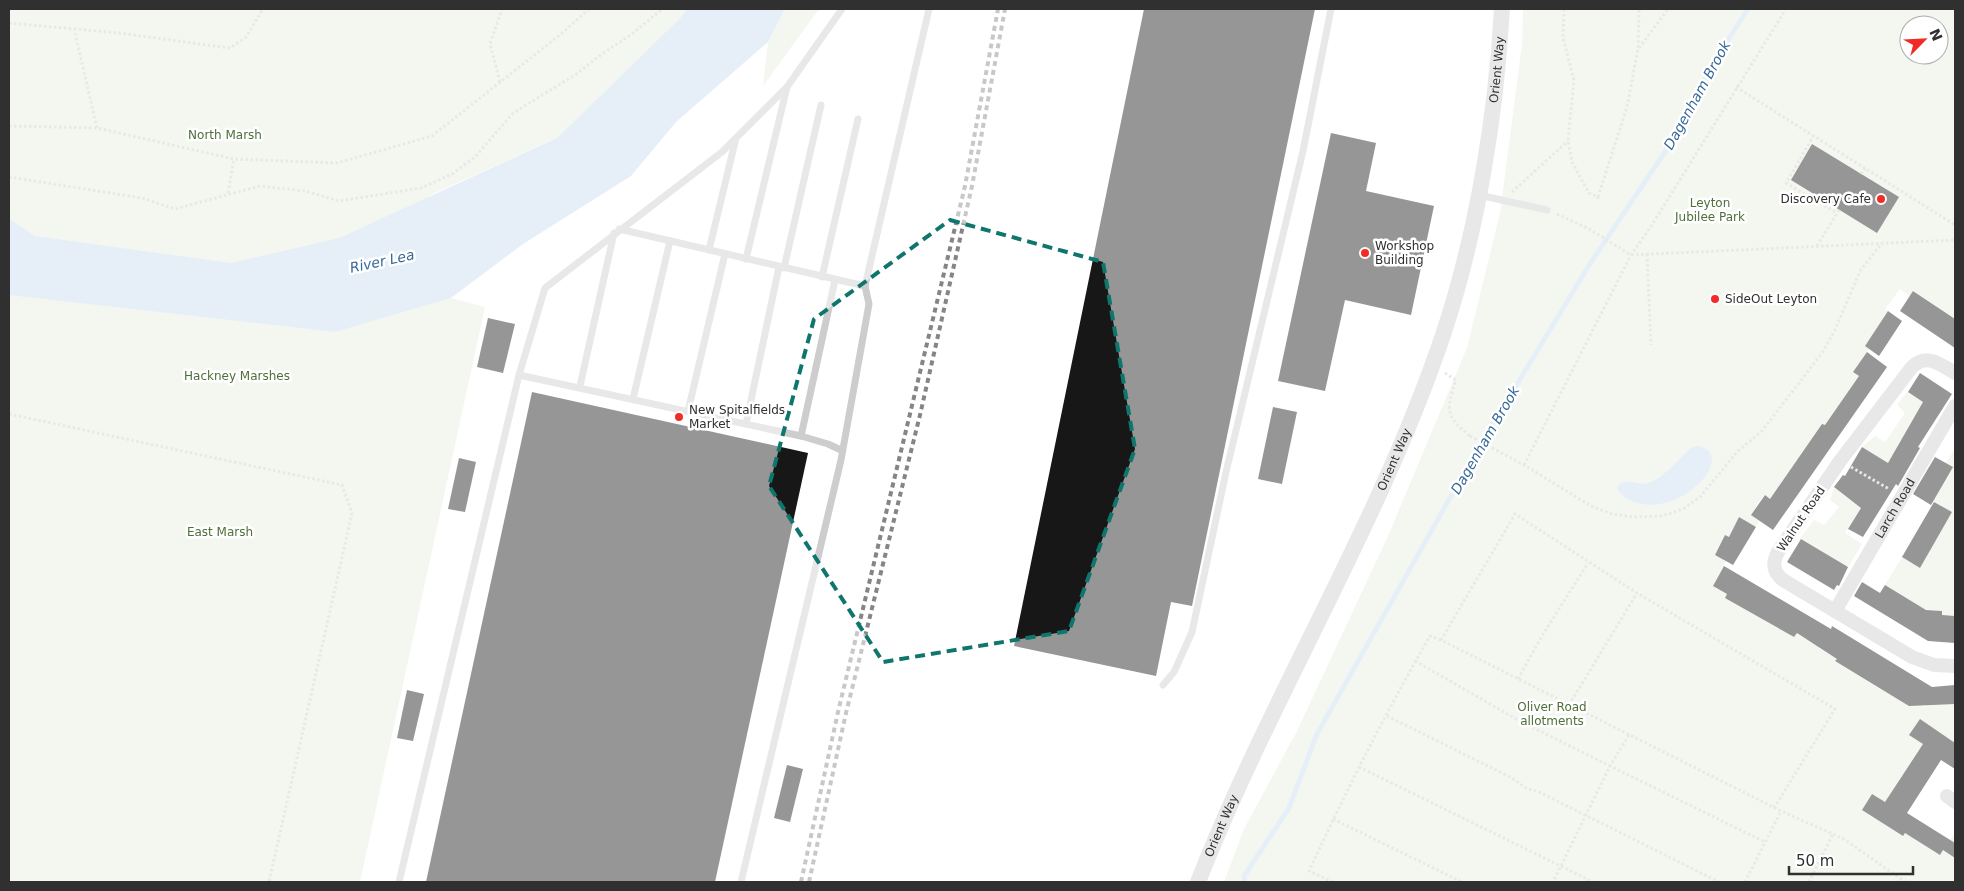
<svg xmlns="http://www.w3.org/2000/svg" width="1964" height="891" viewBox="0 0 1964 891" font-family="'DejaVu Sans',sans-serif">
<style>
.green{fill:#e4eedd;fill-rule:evenodd}
.water{fill:#c8dcef}
.lines{fill:none;stroke-linecap:round;stroke-linejoin:round}
.stream{stroke:#c8dcef;stroke-width:5}
.building{fill:#171717}
.path{stroke:#cdcdcd;stroke-width:3;stroke-dasharray:2.5 2.5;stroke-linecap:butt}
.service{stroke:#cdcdcd;stroke-width:7}
.minor{stroke:#cdcdcd;stroke-width:14}
.tertiary{stroke:#cdcdcd;stroke-width:16}
.rail{stroke:#858585;stroke-width:4;stroke-dasharray:5 4;stroke-linecap:butt}
.marked{fill:none;stroke:#0f766e;stroke-width:4;stroke-dasharray:10 6;stroke-linejoin:round}
.poi-dot{fill:#f22b27;stroke:#fff;stroke-width:2}
.labels{text-anchor:middle;stroke-width:5;stroke-linejoin:round;paint-order:stroke}
.street-label{font-size:12px;fill:#303030;stroke:#fff}
.park-label{font-size:12px;fill:#4d6f39;stroke:#fff}
.poi-label{font-size:12px;fill:#303030;stroke:#fff;text-anchor:start}
.water-label{font-size:14px;font-style:italic;fill:#376998;stroke:#fff}
</style>
<rect width="100%" height="100%" fill="#fff"/>
<g class="green">
<polygon points="9,9 687,9 680,18 557,138 428,196 451,298 485,307 360,882 9,882"/>
<polygon points="785,9 819,9 763,86 768,42"/>
<path d="M1523,9h432v310l-41,-28 -4,5 -10,-7 -15,20 3,2 -23,35 4,3 -16,23 6,4 -34,50 -3,-2 -52,75 -6,-4 -13,19 8,7 -3,6 -17,-9 -10,19 -4,-1 -10,19 11,6 -13,25 81,51 3,-4 23,14 -1,1 18,11 -2,3 75,44 4,-6 11,7 14,-21 1,18h15v39l-35,-23 -11,15 16,10 -3,5 -3,-1 -31,48 -2,6 -14,-9 -10,16 41,26 2,-3 35,22 13,-20 2,2v8l-6,9 6,4v24h-731l20,-53 53,-98 91,-195 79,-188 33,-135 22,-169zM1909,25h30v30h-30z"/>
<polygon points="1907,392 1940,413 1878,480 1870,475 1880,458 1862,447 1875,436 1885,442 1905,413 1897,405"/>
<polygon points="1955,448 1955,616 1942,615 1942,611 1925,609 1885,585 1902,557 1920,568 1952,512 1933,501 1946,463"/>
<polygon points="1834,487 1850,499 1872,490 1845,533 1862,544 1848,567 1800,538 1814,520 1824,525 1839,507 1830,500"/>
</g>
<g class="water">
<polygon points="687,9 785,9 768,42 676,122 631,176 523,244 451,298 335,332 9,295 9,219 35,236 231,263 339,238 557,138 680,18"/>
<path d="M1697,446c42,7 -13,70 -59,57 -9,-2 -17,-6 -21,-15 6,-13 21,-1 32,-5 16,-6 29,-24 42,-35z"/>
</g>
<g class="lines">
<polyline class="stream" points="1245,882 1244,876 1289,808 1317,734 1473,457 1591,262 1671,143 1720,52 1748,9"/>
</g>
<g class="building">
<polygon points="1144,9 1315,9 1192,606 1171,602 1156,676 1014,646"/>
<polygon points="1331,133 1376,143 1366,191 1434,206 1411,315 1345,300 1325,391 1278,381"/>
<polygon points="1812,144 1899,197 1877,233 1791,180"/>
<polygon points="1913,291 1955,319 1955,348 1900,311"/>
<polygon points="1888,311 1902,321 1879,356 1865,346"/>
<polygon points="488,318 515,324 503,373 477,367"/>
<polygon points="1867,352 1887,367 1773,530 1751,515 1765,495 1770,499 1822,424 1825,425 1859,376 1853,372"/>
<polygon points="1920,373 1952,394 1918,447 1920,448 1898,486 1896,484 1863,537 1848,529 1861,508 1834,487 1843,475 1845,476 1862,447 1888,463 1923,402 1908,392"/>
<polygon points="532,392 808,453 715,882 426,882"/>
<polygon points="1273,407 1297,412 1282,484 1258,479"/>
<polygon points="1935,457 1953,467 1931,505 1913,494"/>
<polygon points="459,458 476,462 465,512 448,509"/>
<polygon points="1934,502 1952,512 1920,568 1902,557"/>
<polygon points="1739,517 1756,527 1733,565 1715,555 1725,535 1729,537"/>
<polygon points="1801,539 1848,567 1839,586 1837,585 1834,590 1787,562"/>
<polygon points="1724,566 1831,629 1832,626 1932,687 1955,685 1955,704 1909,706 1835,661 1837,659 1797,633 1794,637 1725,598 1727,594 1713,586"/>
<polygon points="1862,582 1880,593 1885,585 1926,610 1942,611 1942,615 1955,616 1955,643 1928,641 1854,596"/>
<polygon points="407,690 424,694 413,741 397,738"/>
<polygon points="1920,719 1955,743 1955,769 1941,760 1907,813 1955,843 1955,858 1943,850 1940,855 1905,833 1903,836 1862,810 1872,794 1885,802 1923,744 1909,735"/>
<polygon points="787,765 803,769 790,822 774,818"/>
</g>
<g class="lines">
<g class="path">
<polyline points="1564,9 1563,38 1574,80 1568,140 1572,162 1589,193 1598,197 1598,199"/>
<polyline points="9,23 119,33 230,48 246,37 263,9"/>
<polyline points="75,33 97,128"/>
<polyline points="1639,48 1668,9"/>
<polyline points="500,82 490,44 502,9"/>
<polyline points="1736,87 1955,225"/>
<polyline points="9,126 97,128 234,159 337,163 432,136 561,34 589,9"/>
<polyline points="1814,135 1786,183 1837,213"/>
<polyline points="1861,174 1865,168"/>
<polyline points="9,177 142,198 175,209 260,186 305,191 339,201 421,188 452,174 475,157 513,113 575,75 602,54 632,34 662,9"/>
<polyline points="1512,192 1568,141"/>
<polyline points="228,193 234,159"/>
<polyline points="1598,197 1627,107 1638,49 1639,9"/>
<polyline points="1557,214 1589,229 1631,255 1955,240"/>
<polyline points="1817,246 1839,210"/>
<polyline points="1647,254 1651,345"/>
<path d="M1445,373l11,7c-10,30 -11,36 14,56"/>
<polyline points="9,414 342,485 352,513 269,882"/>
<polyline points="1470,436 1524,465 1591,506 1612,514 1634,517 1662,516 1683,509 1700,497 1737,452 1762,431 1822,353 1835,330 1860,271 1882,243"/>
<polyline points="1524,465 1631,255 1650,228 1786,9"/>
<polyline points="1851,467 1889,489"/>
<polyline points="1415,661 1518,720 1610,766 1553,882"/>
<polyline points="1518,679 1542,636 1588,563"/>
<polyline points="1569,705 1637,593"/>
<polyline points="1387,716 1510,777 1526,788 1539,792 1719,882"/>
<polyline points="1629,735 1610,766 1765,842"/>
<polyline points="1359,767 1593,882"/>
<polyline points="1774,808 1835,709 1637,593 1515,514 1441,640 1781,811 1844,839 1905,882"/>
<polyline points="1333,819 1462,882"/>
<path d="M1333,882l-24,-11c37,-80 77,-159 121,-235l11,4"/>
<polyline points="1745,882 1781,811"/>
<polyline points="1809,882 1833,834"/>
</g>
<g class="service">
<polyline points="1479,195 1547,210"/>
<polyline points="619,229 865,286"/>
<polyline points="709,250 736,138"/>
<polyline points="746,259 787,87"/>
<polyline points="784,268 821,105"/>
<polyline points="822,277 858,119"/>
<polyline points="519,375 801,436 828,444 841,450"/>
<polyline points="580,386 614,233"/>
<polyline points="633,399 670,241"/>
<polyline points="688,411 725,254"/>
<polyline points="746,424 779,267"/>
<polyline points="801,436 835,280"/>
<polyline points="1163,685 1174,672 1192,632 1226,472 1303,151 1331,9"/>
<polyline points="399,882 519,375 545,288 722,152 787,87 842,9"/>
<polyline points="741,882 841,460 869,304 865,286 929,9"/>
</g>
<g class="minor">
<path d="M1955,373c-15,-9 -28,-20 -43,-6l-72,94 -62,91c-6,11 -5,20 5,28l129,77 22,8 21,1"/>
<path id="s1" d="M1835,611l120,-205"/>
<polyline points="1947,796 1955,802"/>
</g>
<path class="tertiary" id="s2" d="M1198,882c73,-186 181,-357 245,-547 34,-102 53,-219 59,-326"/>
<g class="rail">
<polyline points="801,882 838,712 965,186 998,9"/>
<polyline points="809,882 846,713 920,415 972,186 1005,9"/>
</g>
</g>
<path d="M0 0H1964V891H0ZM950,220l153,42 32,187 -66,182 -186,31 -114,-176 45,-167z" fill="#fff" fill-opacity=".55" fill-rule="evenodd"/>
<path class="marked" d="M950,220l153,42 32,187 -66,182 -186,31 -114,-176 45,-167z"/>
<g class="poi-dot">
<circle cx="1881" cy="199" r="5"/>
<circle cx="1365" cy="253" r="5"/>
<circle cx="1715" cy="299" r="5"/>
<circle cx="679" cy="417" r="5"/>
</g>
<g class="labels">
<g class="street-label">
<text dy="4" stroke="none"><textPath href="#s2" startOffset="871">Orient Way</textPath></text>
<text dy="4" stroke="none"><textPath href="#s2" startOffset="466">Orient Way</textPath></text>
<text dy="4" stroke="none"><textPath href="#s1" startOffset="119">Larch Road</textPath></text>
<text transform="translate(1801 519) rotate(-56)" y="4">Walnut Road</text>
<text dy="4" stroke="none"><textPath href="#s2" startOffset="61">Orient Way</textPath></text>
</g>
<g class="park-label">
<text x="225" y="139">North Marsh</text>
<text x="1710" y="207">Leyton<tspan x="1710" dy="14">Jubilee Park</tspan></text>
<text x="237" y="380">Hackney Marshes</text>
<text x="220" y="536">East Marsh</text>
<text x="1552" y="711">Oliver Road<tspan x="1552" dy="14">allotments</tspan></text>
</g>
<g class="poi-label">
<text x="1871" y="203" text-anchor="end">Discovery Cafe</text>
<text x="1375" y="250">Workshop<tspan x="1375" dy="14">Building</tspan></text>
<text x="1725" y="303">SideOut Leyton</text>
<text x="689" y="414">New Spitalfields<tspan x="689" dy="14">Market</tspan></text>
</g>
<g class="water-label">
<text transform="translate(1697 95) rotate(-61)" y="5">Dagenham Brook</text>
<text transform="translate(382 261) rotate(-12)" y="5">River Lea</text>
<text transform="translate(1485 440) rotate(-60)" y="5">Dagenham Brook</text>
</g>
</g>
<rect width="1964" height="891" fill="none" stroke="#303030" stroke-width="20"/>
<g transform="translate(1924 40) rotate(66)"><circle r="24" fill="#ffffff" stroke="#acacac"/>
<path d="M0-4L9 19L0 12L-9 19Z" fill="#f22b27"/>
<text y="-8" font-size="14" font-weight="bold" text-anchor="middle" fill="#303030">N</text>
</g>
<path d="M1789 866v8h124v-8" fill="none" stroke="#303030" stroke-width="2.5"/>
<text x="1796" y="866" font-size="15" fill="#303030" stroke="#ffffff" stroke-width="4" paint-order="stroke">50 m</text>
</svg>
